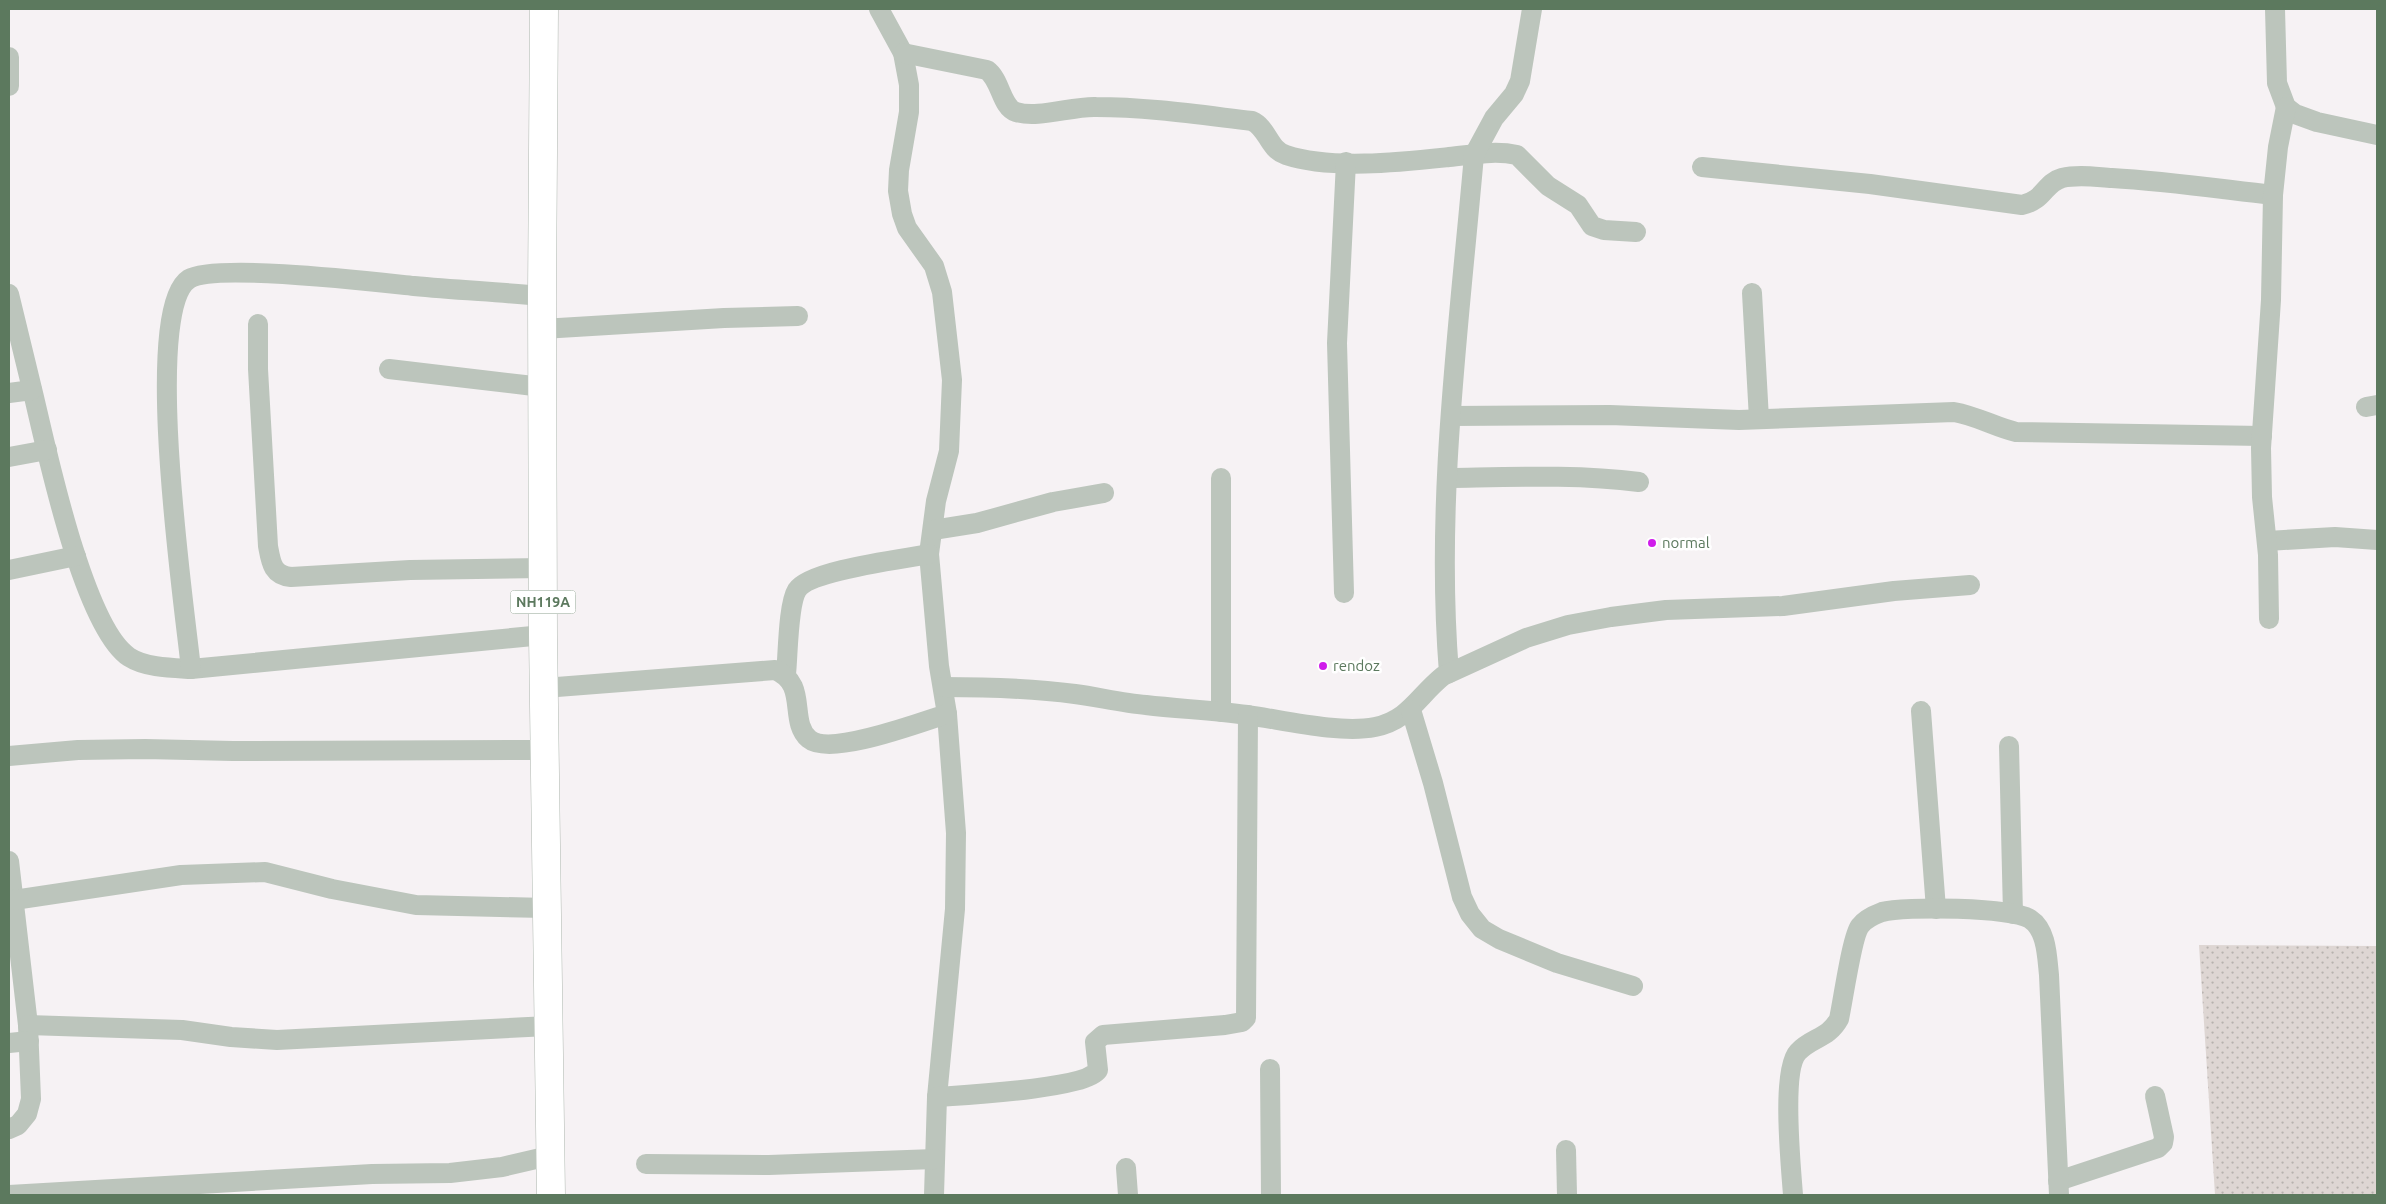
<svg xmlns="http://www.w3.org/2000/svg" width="2386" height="1204" viewBox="0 0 2386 1204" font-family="Ubuntu,sans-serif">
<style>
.park{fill:url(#park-dots)}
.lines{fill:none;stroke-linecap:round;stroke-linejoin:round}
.trunk-casing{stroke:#afb8b0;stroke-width:29}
.minor{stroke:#bcc5bc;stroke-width:20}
.trunk{stroke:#fff;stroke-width:28}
.poi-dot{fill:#d01deb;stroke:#fff;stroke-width:2}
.labels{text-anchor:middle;stroke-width:5;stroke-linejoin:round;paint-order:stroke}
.shield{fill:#fff;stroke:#8da18e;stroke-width:1}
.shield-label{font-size:14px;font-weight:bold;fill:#5c795e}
.poi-label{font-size:15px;fill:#5c795e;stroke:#fff;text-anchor:start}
</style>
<defs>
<pattern id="park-dots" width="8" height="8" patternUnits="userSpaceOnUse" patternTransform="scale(1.25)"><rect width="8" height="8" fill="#ded6d3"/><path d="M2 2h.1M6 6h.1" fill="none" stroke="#b7b2ae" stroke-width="1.8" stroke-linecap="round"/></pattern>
</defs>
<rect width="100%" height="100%" fill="#f6f2f4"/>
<polygon class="park" points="2199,945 2377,946 2377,1195 2215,1195"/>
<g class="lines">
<g class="trunk-casing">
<polyline id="trunk" points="544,9 542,296 543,635 551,1195"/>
</g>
<g class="minor">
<polyline points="879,9 903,53 909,85 909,112 899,170 898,191 902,214 907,228 934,266 942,292 952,380 949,451 936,501 929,554 939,666 947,714 956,833 955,909 937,1097 934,1195"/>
<polyline points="2275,9 2277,83 2286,107 2295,114 2317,122 2377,135"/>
<path d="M903,53l84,17c14,10 14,37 29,42 22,7 56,-6 80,-5 52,0 105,8 156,14 16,7 16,28 34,34 45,15 116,7 163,2 23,-2 45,-7 68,-2l31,31 30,19 14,21 12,4 32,2"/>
<polyline points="9,57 9,86"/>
<path d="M1702,167l168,17 152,21c23,-5 22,-22 40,-27 16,-4 34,-1 50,0 54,3 108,11 161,17"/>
<polyline points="1752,293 1759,419"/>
<path d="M9,294c8,34 17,69 25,103 13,55 50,230 95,260 17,11 43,11 62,12l352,-34"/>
<path d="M258,324v45l10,177c3,16 4,29 23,31l119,-7 133,-2"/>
<polyline points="542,329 724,318 798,316"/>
<polyline points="389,369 542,387"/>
<polyline points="9,393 32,390"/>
<polyline points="2366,407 2377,405"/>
<path d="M1451,416l159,-1 129,5 215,-8c23,4 41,15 62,20l246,4"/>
<polyline points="9,457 47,450"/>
<polyline points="1221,478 1221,712"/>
<path d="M1448,478c63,-1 129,-4 191,4"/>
<polyline points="933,530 977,523 1053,502 1104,493"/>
<polyline points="2267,541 2335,537 2377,540"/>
<polyline points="9,570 76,556"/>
<polyline points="1344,593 1337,343 1346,162"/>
<polyline points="2269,619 2268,555 2262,497 2261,448 2271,300 2273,195 2278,147 2286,107"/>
<path d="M191,669c-6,-59 -50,-359 -2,-390 26,-16 186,3 225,7 42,4 85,6 128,10"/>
<path d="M1449,673c-14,-172 10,-346 25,-518l20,-37 20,-24 6,-13 12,-72"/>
<path d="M786,674c2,-18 2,-70 11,-84 12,-20 107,-31 132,-36"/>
<path d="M943,687c44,0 87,1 132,7 23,3 47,9 71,11 33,4 67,5 101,10 36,5 93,19 128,12 34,-7 43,-31 68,-51l83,-38 42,-13 43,-8 55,-7 117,-4 111,-15 76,-6"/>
<path d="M544,688l231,-18c34,14 13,51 34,69 21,18 112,-17 138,-25"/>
<polyline points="1411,710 1433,783 1462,897 1470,914 1482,929 1499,939 1557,963 1633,986"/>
<polyline points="1921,711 1936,909"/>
<polyline points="2009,746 2013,914"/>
<polyline points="9,756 78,750 145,749 233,751 544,750"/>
<polyline points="9,861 28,1025 31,1099 27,1114 18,1125 9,1129"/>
<polyline points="14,900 181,875 265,872 332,889 416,905 546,908"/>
<polyline points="28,1025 182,1030 231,1037 277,1040 548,1026"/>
<polyline points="9,1043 29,1041"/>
<polyline points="1270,1069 1271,1195"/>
<path d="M937,1097c26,-2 148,-8 161,-27l-3,-28 8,-7 122,-10 17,-3 4,-4 2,-303"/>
<polyline points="1566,1150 1567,1195"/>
<polyline points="646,1164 769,1165 935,1159"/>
<polyline points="1126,1168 1128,1195"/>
<polyline points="2058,1181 2158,1148 2163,1143 2164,1137 2155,1096"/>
<polyline points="9,1195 372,1174 450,1173 502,1167 549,1156"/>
<path d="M1793,1195c-2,-28 -12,-125 5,-143 14,-15 30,-13 41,-33 4,-18 13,-83 21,-93 5,-7 14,-11 22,-14 22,-6 130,-5 148,7 17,11 17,38 19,56l10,220"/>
</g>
<use href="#trunk" class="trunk"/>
</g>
<g class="poi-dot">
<circle cx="1652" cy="543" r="5"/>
<circle cx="1323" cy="666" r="5"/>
</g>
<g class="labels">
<rect class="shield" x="510.5" y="590.5" width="65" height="23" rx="4"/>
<g class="shield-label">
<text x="543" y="607">NH119A</text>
</g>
<g class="poi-label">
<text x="1662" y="548">normal</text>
<text x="1333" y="671">rendoz</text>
</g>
</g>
<rect width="2386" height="1204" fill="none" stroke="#5c795e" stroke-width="20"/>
</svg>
